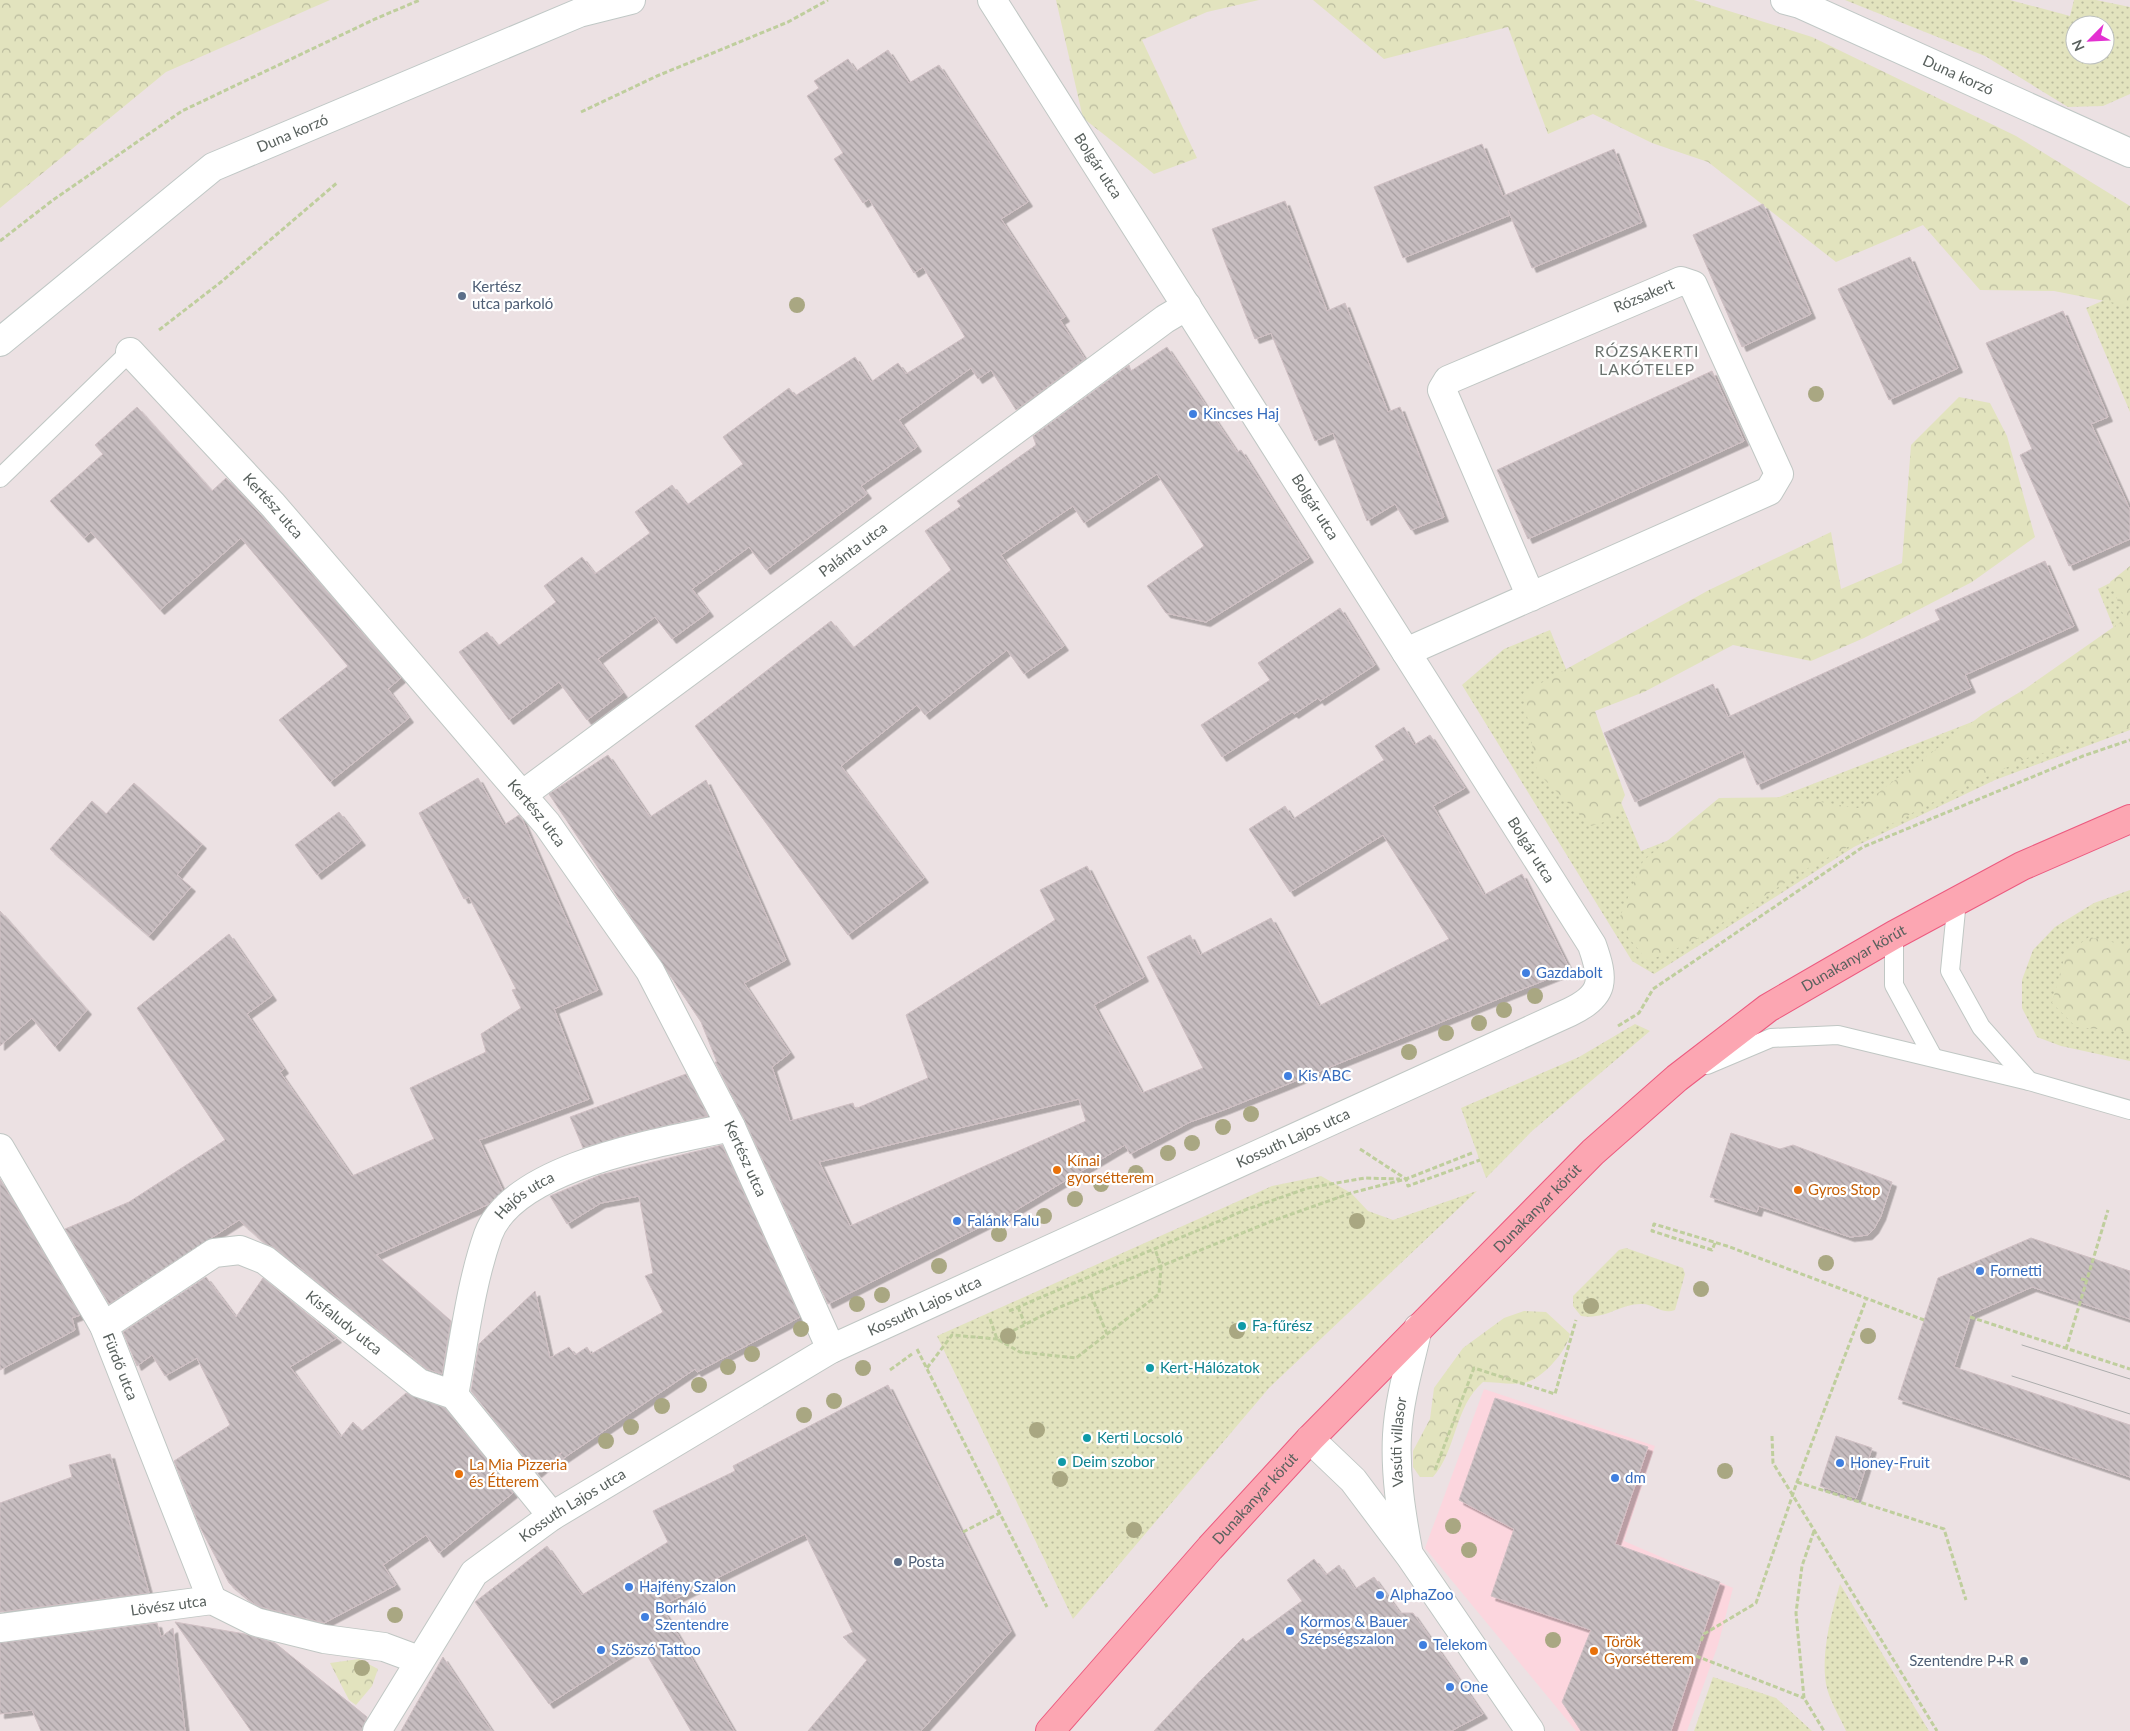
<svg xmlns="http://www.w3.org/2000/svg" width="2130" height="1731" viewBox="0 0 2130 1731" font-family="Lato,sans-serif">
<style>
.commercial{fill:#fcd6de}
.grass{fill:url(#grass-dots);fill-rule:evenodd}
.forest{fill:url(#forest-crowns)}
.building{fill:url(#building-back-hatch);stroke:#d0c0c4;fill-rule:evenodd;filter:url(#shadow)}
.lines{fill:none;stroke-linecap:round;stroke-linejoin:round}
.lane-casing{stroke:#c0c7c4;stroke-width:20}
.street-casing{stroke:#c0c7c4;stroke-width:30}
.secondary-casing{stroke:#c0c8c6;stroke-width:30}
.primary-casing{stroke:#ec5a7f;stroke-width:30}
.path{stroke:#bfce9d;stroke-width:3;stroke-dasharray:5 2.5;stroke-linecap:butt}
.lane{stroke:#fff;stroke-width:18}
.street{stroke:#fff;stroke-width:28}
.secondary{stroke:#fff;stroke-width:28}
.primary{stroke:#fca6b2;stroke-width:28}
.tram{stroke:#acadad;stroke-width:1}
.tree{fill:#a9a782}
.service-dot{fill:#5c6f8a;stroke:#fff;stroke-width:2}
.shop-dot{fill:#3f7fe0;stroke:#fff;stroke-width:2}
.food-dot{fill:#e8710a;stroke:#fff;stroke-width:2}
.culture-dot{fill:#0f9aa8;stroke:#fff;stroke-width:2}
.labels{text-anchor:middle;stroke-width:4.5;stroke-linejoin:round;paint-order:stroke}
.street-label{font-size:15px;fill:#59615e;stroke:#fff}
.service-label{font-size:15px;fill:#4e5e75;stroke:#fff;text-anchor:start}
.shop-label{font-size:15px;fill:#366cbe;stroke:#fff;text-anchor:start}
.food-label{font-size:15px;fill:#c56008;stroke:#fff;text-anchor:start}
.culture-label{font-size:15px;fill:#0d838f;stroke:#fff;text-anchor:start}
.neighbourhood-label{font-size:16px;letter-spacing:1px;fill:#6b736f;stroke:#fff}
</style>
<defs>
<pattern id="grass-dots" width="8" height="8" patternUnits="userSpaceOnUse" patternTransform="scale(1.25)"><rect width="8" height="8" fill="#e2e3be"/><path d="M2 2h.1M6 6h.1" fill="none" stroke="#babb9e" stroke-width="1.8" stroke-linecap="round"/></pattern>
<pattern id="forest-crowns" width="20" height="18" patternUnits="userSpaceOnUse" patternTransform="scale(1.25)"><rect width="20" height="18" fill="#e2e3be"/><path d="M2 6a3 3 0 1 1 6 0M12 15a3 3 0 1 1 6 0" fill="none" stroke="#babb9e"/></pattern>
<pattern id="building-back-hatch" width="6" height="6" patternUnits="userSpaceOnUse" patternTransform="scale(1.25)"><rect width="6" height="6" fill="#c7bdc0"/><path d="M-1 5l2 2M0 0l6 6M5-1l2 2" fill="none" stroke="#a59d9f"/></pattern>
<filter id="shadow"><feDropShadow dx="4.5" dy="4.5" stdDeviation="0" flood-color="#0004"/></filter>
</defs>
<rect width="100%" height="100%" fill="#ece1e3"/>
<polygon class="commercial" points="1484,1389 1655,1446 1624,1541 1733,1588 1718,1645 1687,1731 1576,1731 1425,1548"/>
<g class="grass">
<path d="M1845,0h165l60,16 4,-16h22l34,7v87l-27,12 -35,1 -83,-51zM2075,25h30v30h-30z"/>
<polygon points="2130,289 2130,412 2086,308"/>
<polygon points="2130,573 2130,730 1995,780 1854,847 1654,974 1632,961 1462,685 1504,649 1550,630 1641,851 2018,704 2121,646 2098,589"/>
<polygon points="2130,890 2130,1061 2061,1046 2037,1037 2022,1008 2022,980 2033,950 2055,927 2094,903"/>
<polygon points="1635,1024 1650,1031 1532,1131 1486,1178 1461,1108 1579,1057"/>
<polygon points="1321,1176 1351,1193 1368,1211 1393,1220 1477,1191 1269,1388 1073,1619 937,1336 1272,1186"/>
<path d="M1626,1248l57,20 2,6 -10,36c-13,5 -22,-7 -34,-6 -22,0 -35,16 -60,12l-8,-10v-10l46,-46z"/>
<path d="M1840,1584l89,147h-83c-6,-14 -17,-31 -20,-47 -5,-32 5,-69 14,-100z"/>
<polygon points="1713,1677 1776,1698 1812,1731 1694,1731"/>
</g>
<g class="forest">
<polygon points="0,0 330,0 166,72 0,208"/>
<polygon points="1056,0 1259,0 1207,12 1142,40 1197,158 1154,174 1083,118"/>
<polygon points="1313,0 1694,0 1812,37 2016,136 2130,206 2130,306 2054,291 1980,290 1923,225 1836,262 1708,162 1652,143 1593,114 1548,134 1508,27 1384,59"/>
<polygon points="1959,397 1990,403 2007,436 2035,537 1972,582 1864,638 1811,661 1733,645 1644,692 1595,711 1625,795 1614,819 1591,826 1537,772 1523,693 1709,590 1831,532 1841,589 1902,563 1911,445"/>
<polygon points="2130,566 2130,727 2027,758 1937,800 1810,867 1692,942 1648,961 1617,924 1643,861 1719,798 1791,797 1858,808 1983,714 2025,689 2125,619 2110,582"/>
<polygon points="2089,937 2130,946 2130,1032 2076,1027 2052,1003 2065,955"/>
<path d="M1524,1311l22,1 24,22c-3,17 -29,47 -47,49 -13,2 -27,-1 -40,-1 -29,25 -26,68 -50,95h-13l-7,-10v-16l17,-32 4,-31 29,-40 41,-30z"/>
<polygon points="359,1659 378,1669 372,1686 356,1705 349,1700 330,1663"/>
</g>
<g class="building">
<polygon points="888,50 909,83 939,65 1028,202 1001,219 1065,317 1060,320 1085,359 1016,410 991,370 978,379 971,368 899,420 917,447 861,486 867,494 766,570 749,547 692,589 709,612 672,639 655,617 598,659 623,693 587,720 559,682 509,720 459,652 487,632 498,646 556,602 544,586 582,557 595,574 650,533 635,512 672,485 687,505 743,464 723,437 789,388 795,396 855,357 871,382 898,363 906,374 965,337 923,267 914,273 869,199 863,203 834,159 843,153 807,96 819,88 814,81 848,59 856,71"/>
<polygon points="1482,144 1503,196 1614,149 1642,222 1532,268 1508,210 1510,215 1403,258 1374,187"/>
<polygon points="1285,201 1327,311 1345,303 1388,412 1400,407 1444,517 1411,530 1395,504 1367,521 1333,433 1315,441 1271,333 1255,339 1212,229"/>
<polygon points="1763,204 1811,314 1742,347 1693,235"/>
<polygon points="1910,257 1958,368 1889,400 1838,289"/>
<polygon points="2063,311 2108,417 2091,424 2130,510 2130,539 2069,566 2020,455 2032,449 1986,343"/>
<polygon points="1167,347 1237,452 1241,450 1309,558 1206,622 1166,613 1147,586 1204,546 1157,474 1084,523 1073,506 1001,555 1064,646 1024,674 1007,650 925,715 917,705 841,766 924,878 848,935 695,726 831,621 853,648 951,570 925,531 961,506 957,501 1036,445 1033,436 1129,365 1131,371"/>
<polygon points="1712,371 1744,441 1528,539 1497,470"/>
<polygon points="137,407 212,491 226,478 261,515 401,678 388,689 409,718 330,782 279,720 348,666 241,538 160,610 91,532 84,538 50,501 103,454 95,445"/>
<polygon points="2045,561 2074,626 1965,675 1971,688 1757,785 1743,751 1635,802 1604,733 1713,684 1728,717 1940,620 1935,610"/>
<polygon points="1340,608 1375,665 1320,701 1318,698 1294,714 1292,712 1222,757 1201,725 1270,680 1258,663"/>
<path d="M1404,727l10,18 16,-10 35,53 -32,18 51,89 38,-21 48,96 -344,139 -36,13 -60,32 -5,-9 -134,80 -1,-3 -162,82 -83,-183 -30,-59h2l-16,-40 -152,-228 59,-39 42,62 56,-37 80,180 -42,23 46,70 -18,14 18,54 63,-18 2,6 73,-31 -22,-63 149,-95 -15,-30 47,-24 57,111 -50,28 48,88 61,-25 -56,-111 43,-22 10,20 71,-37 48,88 130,-67 -66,-104 -93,57 -41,-63 36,-23 8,13 91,-59 -9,-14zM1079,1099l7,22 -236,105 -31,-64z"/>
<polygon points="478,778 504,825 519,815 522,819 598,990 554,1009 589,1099 479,1140 503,1191 489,1204 376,1255 451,1321 442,1374 427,1369 275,1248 266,1244 239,1220 109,1304 65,1229 129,1202 225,1140 137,1008 229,934 272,996 247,1014 284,1069 280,1072 352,1176 434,1139 410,1088 486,1052 481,1034 521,1008 512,990 516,989 469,897 464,899 419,813"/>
<polygon points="134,783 202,844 177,875 191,887 149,936 50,849 92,801 106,814"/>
<polygon points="339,812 361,841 317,875 295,845"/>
<polygon points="0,911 87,1010 55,1047 32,1018 0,1046"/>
<polygon points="686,1074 708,1116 629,1134 583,1148 570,1117"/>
<polygon points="1731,1133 1780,1149 1793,1145 1892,1182 1881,1216 1874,1229 1868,1235 1850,1237 1759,1206 1757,1212 1710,1197"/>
<polygon points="722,1145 800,1317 697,1372 695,1369 555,1464 562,1452 537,1473 471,1391 479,1344 535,1291 550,1358 569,1347 575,1355 587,1347 591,1354 663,1312 645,1276 653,1273 639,1196 601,1203 567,1224 550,1196 600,1175"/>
<polygon points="0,1179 80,1315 72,1318 75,1330 0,1370"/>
<polygon points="2031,1238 2130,1271 2130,1319 2032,1287 1971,1314 1954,1367 2130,1425 2130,1477 1898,1399 1938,1278"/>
<polygon points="206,1277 236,1317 263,1278 337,1338 290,1367 341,1437 353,1422 362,1431 406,1393 445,1408 513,1493 439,1553 426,1535 383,1565 396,1585 324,1623 261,1607 253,1603 229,1583 200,1527 174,1461 230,1425 197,1358 165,1376 152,1355 137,1366 123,1332"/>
<polygon points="888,1385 1011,1631 921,1731 808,1731 867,1660 843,1637 853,1632 805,1534 661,1606 734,1731 691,1731 641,1645 549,1704 475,1602 547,1546 582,1595 668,1542 653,1511 735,1471 733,1466"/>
<polygon points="1495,1398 1648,1447 1615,1544 1720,1582 1671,1731 1581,1731 1562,1702 1591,1630 1491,1596 1514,1529 1459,1500"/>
<polygon points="1836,1436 1872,1448 1856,1498 1820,1486"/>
<polygon points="110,1454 149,1593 0,1612 0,1503 72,1477 69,1465"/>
<polygon points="1314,1559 1326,1575 1339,1565 1355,1589 1374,1577 1400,1613 1413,1613 1483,1714 1451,1731 1154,1731 1201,1680 1243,1638 1246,1642 1302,1601 1287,1580"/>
<polygon points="175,1622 245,1634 275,1643 367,1717 361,1731 251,1731"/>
<polygon points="157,1623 161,1637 173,1628 185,1731 41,1731 32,1710 0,1714 0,1643"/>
<polygon points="443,1657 492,1731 401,1731"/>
</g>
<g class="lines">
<g class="lane-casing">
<g id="lane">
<polyline points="0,478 130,352"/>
<polyline points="1957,900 1950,971 1981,1027 2029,1081"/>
<polyline points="1894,935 1894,985 1933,1057"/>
<polyline points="1707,1065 1771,1038 1838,1035 2029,1081 2130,1110"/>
</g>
</g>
<g class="street-casing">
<g id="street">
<path id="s1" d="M130,352l143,153 249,290 25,29 103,147 81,156 100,222"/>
<polyline points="1406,652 1769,491 1779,474 1693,285 1681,281 1448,380 1442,390 1531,597"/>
<path id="s2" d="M522,795l643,-476 22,-13"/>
<path id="s3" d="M0,1148l104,178 108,274"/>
<path id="s4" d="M104,1326l110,-73 26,-3 25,10 154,123 35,12 98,121"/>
<path id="s5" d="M454,1395c10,-52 16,-109 34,-160 26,-71 178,-93 243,-108"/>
<polyline points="1310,1439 1353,1480 1410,1556 1530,1731"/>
<path id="s6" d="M1408,1550c-7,-38 -13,-76 -11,-115 2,-36 13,-72 21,-107"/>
<path id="s7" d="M0,1628l212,-28 44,22 68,17 60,8 35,13"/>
<path id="s8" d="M377,1731l97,-158 78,-57 279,-167 739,-337c36,-17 34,-33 22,-67l-600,-945"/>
</g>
</g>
<g class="secondary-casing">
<g id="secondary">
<path id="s9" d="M1785,0l15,4 330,149"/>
<path id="s10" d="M0,342l213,-175 366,-154 52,-13"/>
</g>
</g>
<g class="primary-casing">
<g id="primary">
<path id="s11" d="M1050,1731l160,-183 100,-109 283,-287 84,-74 91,-70 126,-73 128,-69 108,-47"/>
</g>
</g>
<g class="path">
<polyline points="581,112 657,76 788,22 828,0"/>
<polyline points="0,241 53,200 182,111 375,19 420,0"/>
<polyline points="159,330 221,282 338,182"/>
<polyline points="1618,1026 1639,1013 1653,989 1863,847 2083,756 2130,740"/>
<polyline points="1360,1149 1406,1179 1408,1186 1480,1160"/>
<polyline points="1715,1243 1712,1250 1652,1231 1654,1224 1727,1246 1924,1320"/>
<polyline points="2081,1279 2087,1280"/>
<polyline points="1091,1295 1107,1334"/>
<polyline points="1018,1307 1025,1324"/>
<polyline points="1009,1311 1245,1210 1308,1188 1365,1178 1400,1179"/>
<polyline points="1970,1317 2130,1369"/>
<polyline points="990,1319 997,1339 1020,1352 1076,1358 1159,1294 1161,1266 1155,1249"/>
<polyline points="917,1349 1047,1607"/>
<polyline points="2066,1349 2108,1210"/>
<polyline points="927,1368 952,1335 997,1339 1055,1309 1272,1221 1351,1193 1406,1179 1472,1153"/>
<polyline points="890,1370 912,1354"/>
<polyline points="1772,1436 1773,1463 1937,1731"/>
<polyline points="1435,1470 1474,1368 1555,1394 1576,1320"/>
<polyline points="1797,1482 1944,1529 1966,1600"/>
<polyline points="1814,1531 1802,1566 1796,1613 1804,1698 1824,1731"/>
<polyline points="963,1532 1000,1513"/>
<polyline points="1701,1641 1704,1634 1756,1603 1797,1482 1866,1300"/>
<polyline points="1696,1656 1804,1698"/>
</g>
<use href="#lane" class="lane"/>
<use href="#street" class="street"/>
<use href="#secondary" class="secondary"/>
<use href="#primary" class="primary"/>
<g class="tram">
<polyline points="2022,1345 2130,1379"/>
<polyline points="2012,1376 2130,1414"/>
</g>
</g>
<g class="tree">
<circle cx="797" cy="305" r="8"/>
<circle cx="1816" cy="394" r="8"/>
<circle cx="1535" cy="996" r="8"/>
<circle cx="1504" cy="1010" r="8"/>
<circle cx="1479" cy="1023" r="8"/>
<circle cx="1446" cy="1033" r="8"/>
<circle cx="1409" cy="1052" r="8"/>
<circle cx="1251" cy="1114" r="8"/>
<circle cx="1223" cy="1127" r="8"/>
<circle cx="1192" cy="1143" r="8"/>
<circle cx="1168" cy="1153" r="8"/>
<circle cx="1136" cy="1173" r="8"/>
<circle cx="1101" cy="1184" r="8"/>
<circle cx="1075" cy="1199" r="8"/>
<circle cx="1044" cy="1216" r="8"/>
<circle cx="1357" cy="1221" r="8"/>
<circle cx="999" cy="1234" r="8"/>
<circle cx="1826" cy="1263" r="8"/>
<circle cx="939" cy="1266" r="8"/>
<circle cx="1701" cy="1289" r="8"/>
<circle cx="882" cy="1295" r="8"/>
<circle cx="857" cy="1304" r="8"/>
<circle cx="1591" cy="1306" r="8"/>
<circle cx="801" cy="1329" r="8"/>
<circle cx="1237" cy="1331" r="8"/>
<circle cx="1008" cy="1336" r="8"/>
<circle cx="1868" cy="1336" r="8"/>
<circle cx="752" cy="1354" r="8"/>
<circle cx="728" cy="1367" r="8"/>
<circle cx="863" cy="1368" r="8"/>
<circle cx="699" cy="1385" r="8"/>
<circle cx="834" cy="1401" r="8"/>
<circle cx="662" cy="1406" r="8"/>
<circle cx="804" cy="1415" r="8"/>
<circle cx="631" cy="1427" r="8"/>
<circle cx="1037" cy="1430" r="8"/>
<circle cx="606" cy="1441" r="8"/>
<circle cx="1725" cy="1471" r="8"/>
<circle cx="1060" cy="1479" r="8"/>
<circle cx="1453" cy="1526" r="8"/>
<circle cx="1134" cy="1530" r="8"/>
<circle cx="1469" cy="1550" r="8"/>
<circle cx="395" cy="1615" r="8"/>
<circle cx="1553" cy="1640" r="8"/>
<circle cx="362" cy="1668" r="8"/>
</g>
<g class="service-dot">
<circle cx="462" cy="296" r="5"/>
<circle cx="898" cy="1562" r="5"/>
<circle cx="2024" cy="1661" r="5"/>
</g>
<g class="shop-dot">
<circle cx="1193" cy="414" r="5"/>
<circle cx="1526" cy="973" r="5"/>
<circle cx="1288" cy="1076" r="5"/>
<circle cx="957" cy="1221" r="5"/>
<circle cx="1980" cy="1271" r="5"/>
<circle cx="1840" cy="1463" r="5"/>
<circle cx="1615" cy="1478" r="5"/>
<circle cx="629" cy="1587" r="5"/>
<circle cx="1380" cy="1595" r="5"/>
<circle cx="645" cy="1617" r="5"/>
<circle cx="1290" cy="1631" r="5"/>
<circle cx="1423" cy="1645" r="5"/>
<circle cx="601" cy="1650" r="5"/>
<circle cx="1450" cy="1687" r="5"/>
</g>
<g class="food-dot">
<circle cx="1057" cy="1170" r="5"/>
<circle cx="1798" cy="1190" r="5"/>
<circle cx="459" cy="1474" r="5"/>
<circle cx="1594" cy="1651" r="5"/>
</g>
<g class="culture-dot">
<circle cx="1242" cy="1326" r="5"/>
<circle cx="1150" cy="1368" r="5"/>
<circle cx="1087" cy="1438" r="5"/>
<circle cx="1062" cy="1462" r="5"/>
</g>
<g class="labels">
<g class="street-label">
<text dy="5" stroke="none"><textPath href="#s9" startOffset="189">Duna korzó</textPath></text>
<text dy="5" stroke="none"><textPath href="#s10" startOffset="362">Duna korzó</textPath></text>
<text transform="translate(1098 166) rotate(57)" y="5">Bolgár utca</text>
<text transform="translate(1644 296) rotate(-23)" y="5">Rózsakert</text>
<text dy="5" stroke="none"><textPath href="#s1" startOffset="210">Kertész utca</textPath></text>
<text transform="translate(1315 507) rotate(58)" y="5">Bolgár utca</text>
<text dy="5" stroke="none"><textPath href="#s2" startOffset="412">Palánta utca</textPath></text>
<text dy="5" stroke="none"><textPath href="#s1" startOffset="615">Kertész utca</textPath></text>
<text transform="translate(1531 850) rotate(58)" y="5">Bolgár utca</text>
<text dy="5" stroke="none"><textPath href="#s11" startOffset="1120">Dunakanyar körút</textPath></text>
<text dy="5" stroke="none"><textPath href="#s8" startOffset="1115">Kossuth Lajos utca</textPath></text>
<text dy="5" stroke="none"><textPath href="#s1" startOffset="1020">Kertész utca</textPath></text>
<text dy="5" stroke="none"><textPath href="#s5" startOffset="219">Hajós utca</textPath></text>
<text dy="5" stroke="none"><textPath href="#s11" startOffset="715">Dunakanyar körút</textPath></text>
<text dy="5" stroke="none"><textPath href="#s8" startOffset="710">Kossuth Lajos utca</textPath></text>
<text dy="5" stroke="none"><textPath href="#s4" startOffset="286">Kisfaludy utca</textPath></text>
<text dy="5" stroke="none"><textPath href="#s3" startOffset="250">Fürdő utca</textPath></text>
<text dy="5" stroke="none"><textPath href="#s6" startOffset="109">Vasúti villasor</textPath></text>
<text dy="5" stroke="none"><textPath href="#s11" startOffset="310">Dunakanyar körút</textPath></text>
<text dy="5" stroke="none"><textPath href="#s8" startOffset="305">Kossuth Lajos utca</textPath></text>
<text dy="5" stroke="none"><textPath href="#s7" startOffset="170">Lövész utca</textPath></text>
</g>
<g class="service-label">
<text x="472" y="292">Kertész<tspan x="472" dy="17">utca parkoló</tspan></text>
<text x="908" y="1567">Posta</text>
<text x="2014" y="1666" text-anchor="end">Szentendre P+R</text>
</g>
<g class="shop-label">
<text x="1203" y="419">Kincses Haj</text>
<text x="1536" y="978">Gazdabolt</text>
<text x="1298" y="1081">Kis ABC</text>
<text x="967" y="1226">Falánk Falu</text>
<text x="1990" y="1276">Fornetti</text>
<text x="1850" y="1468">Honey-Fruit</text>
<text x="1625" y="1483">dm</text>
<text x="639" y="1592">Hajfény Szalon</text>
<text x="1390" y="1600">AlphaZoo</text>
<text x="655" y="1613">Borháló<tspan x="655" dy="17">Szentendre</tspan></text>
<text x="1300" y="1627">Kormos &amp; Bauer<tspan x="1300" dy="17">Szépségszalon</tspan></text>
<text x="1433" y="1650">Telekom</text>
<text x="611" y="1655">Szöszó Tattoo</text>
<text x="1460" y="1692">One</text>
</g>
<g class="food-label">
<text x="1067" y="1166">Kínai<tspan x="1067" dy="17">gyorsétterem</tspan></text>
<text x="1808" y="1195">Gyros Stop</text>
<text x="469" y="1470">La Mia Pizzeria<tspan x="469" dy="17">és Étterem</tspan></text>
<text x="1604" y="1647">Török<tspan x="1604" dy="17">Gyorsétterem</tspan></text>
</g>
<g class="culture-label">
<text x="1252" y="1331">Fa-fűrész</text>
<text x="1160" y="1373">Kert-Hálózatok</text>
<text x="1097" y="1443">Kerti Locsoló</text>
<text x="1072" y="1467">Deim szobor</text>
</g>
<g class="neighbourhood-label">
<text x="1647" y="357">RÓZSAKERTI<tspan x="1647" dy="18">LAKÓTELEP</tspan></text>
</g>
</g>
<g transform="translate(2090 40) rotate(246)"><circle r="24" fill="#ffffff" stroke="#bdc0bf"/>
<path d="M0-4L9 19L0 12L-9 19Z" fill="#e330d1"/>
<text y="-8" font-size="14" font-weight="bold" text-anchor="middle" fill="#59615e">N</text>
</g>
</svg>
